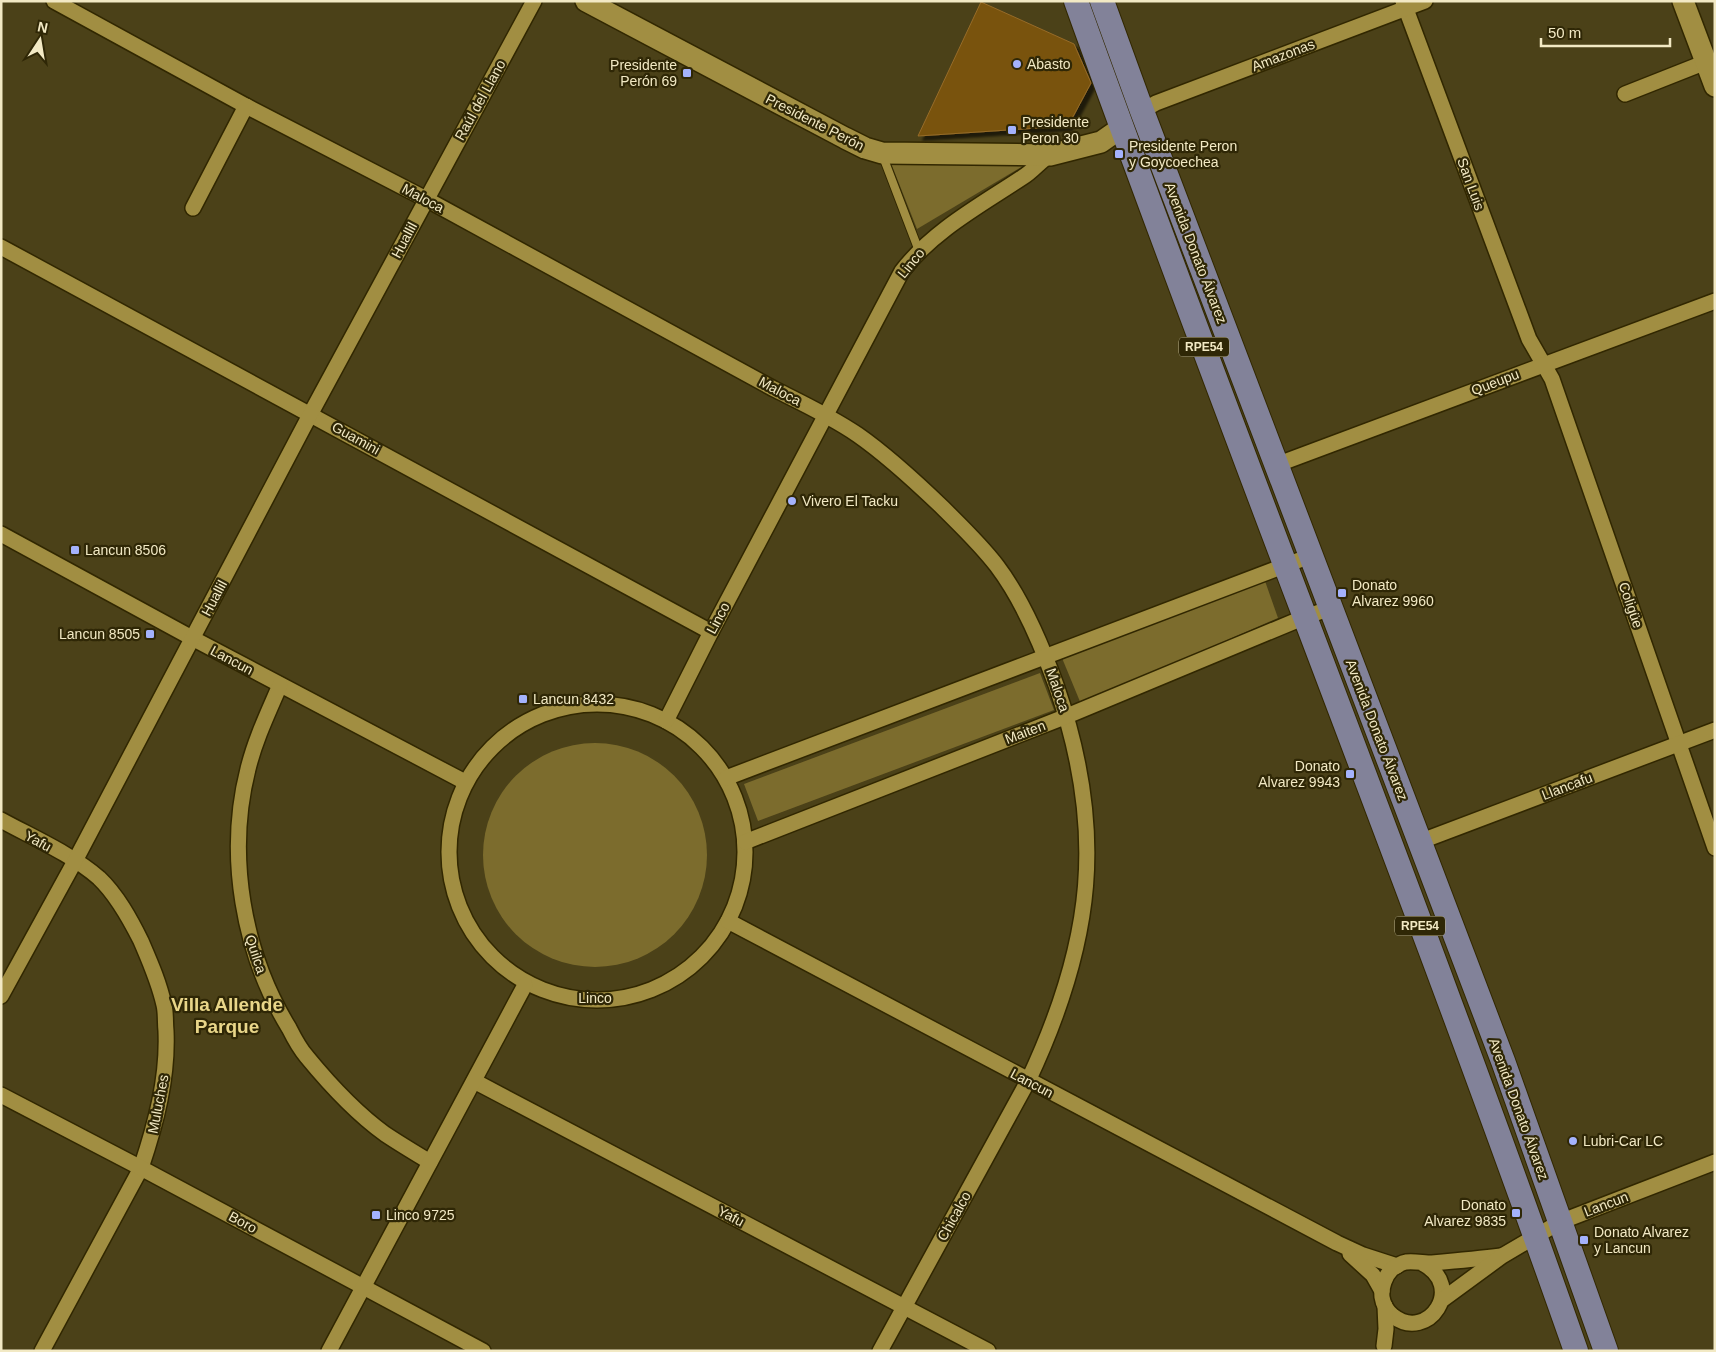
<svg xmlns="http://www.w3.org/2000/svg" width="1716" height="1352" viewBox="0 0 1716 1352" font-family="Arial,sans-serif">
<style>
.green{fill:#7c6c2d}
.building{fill:#79520d;stroke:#976c28;filter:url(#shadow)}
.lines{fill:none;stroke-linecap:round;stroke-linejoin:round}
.service-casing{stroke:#312700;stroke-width:10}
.minor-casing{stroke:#312700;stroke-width:18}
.secondary-casing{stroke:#312700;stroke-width:24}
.primary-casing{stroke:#312700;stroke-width:26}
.service{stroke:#a18e42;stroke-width:8}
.minor{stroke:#a18e42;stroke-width:15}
.secondary{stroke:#a18e42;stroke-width:21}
.primary{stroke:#828299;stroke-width:24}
.poi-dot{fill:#a4b2fc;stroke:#2f2706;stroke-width:2}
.labels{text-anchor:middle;stroke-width:4.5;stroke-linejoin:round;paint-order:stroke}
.shield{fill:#2f2706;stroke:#b8af8b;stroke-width:1}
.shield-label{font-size:12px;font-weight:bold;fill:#f2e9c4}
.street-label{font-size:14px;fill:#f2e9c4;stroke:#2f2706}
.poi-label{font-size:14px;fill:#f2e9c4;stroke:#2f2706;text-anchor:start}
.district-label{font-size:19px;font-weight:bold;fill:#e9d689;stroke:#2f2706}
</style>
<defs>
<filter id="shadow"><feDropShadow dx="4.5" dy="4.5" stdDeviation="1" flood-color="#0009"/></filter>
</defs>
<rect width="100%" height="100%" fill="#4b4118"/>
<g class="green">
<polygon points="887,153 1028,163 917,229"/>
<polygon points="1265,581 1278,618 1081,704 1062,658"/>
<polygon points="1040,673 1054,710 758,821 744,784"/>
<circle cx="595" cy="855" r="112"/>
</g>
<polygon class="building" points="981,2 1074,44 1091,83 1068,126 918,136"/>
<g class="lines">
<g class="service-casing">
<polyline id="service" points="882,154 919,251"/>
</g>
<g class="minor-casing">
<g id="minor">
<path d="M54,1l192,105 180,93 348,190c28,14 58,28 84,46 30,21 58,47 85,73 19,19 38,37 54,58 25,33 45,80 59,119 51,146 37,258 -28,396l-148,270"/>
<polyline points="1403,1 1529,339 1552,379 1715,848"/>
<polyline points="1625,94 1706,62"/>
<polyline points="1142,111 1156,103 1425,1"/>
<polyline points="193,208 246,106"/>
<polyline points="1,247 711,632"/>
<polyline points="1276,465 1715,301"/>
<polyline points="1,534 192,638 465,782"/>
<path d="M280,685c-12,28 -25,55 -32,84 -22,86 -5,184 41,259 5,10 11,21 18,29 23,28 49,56 78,77 15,10 30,19 45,28"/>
<circle cx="597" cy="852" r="148"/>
<path d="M666,721l45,-89 191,-361c32,-41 79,-66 121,-94 10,-6 17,-16 27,-22"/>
<polyline points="726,778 1310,556"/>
<path d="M1,820c31,17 72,35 98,58 18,17 31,41 42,63 9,21 18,41 23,64 2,8 1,17 2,26 2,47 -10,92 -25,137l-99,183"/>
<polyline points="745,842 1067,716 1305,617 1331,608"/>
<polyline points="1419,842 1715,730"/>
<polyline points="728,921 1337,1243 1363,1255 1397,1266"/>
<polyline points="1,996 75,861 311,413 534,1"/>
<polyline points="474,1081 988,1351"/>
<polyline points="1,1095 141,1168 483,1351"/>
<polyline points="1350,1254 1373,1275 1382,1291"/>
<path d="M1422,1263c45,23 6,80 -29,53 -6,-5 -10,-12 -11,-19 -1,-10 3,-21 10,-28 4,-3 9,-6 14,-7 8,-1 18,1 26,1 23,-2 46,-4 69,-7"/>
<polyline points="1442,1300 1502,1256 1560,1222 1715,1162"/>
<polyline points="1384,1346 1386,1329 1385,1306"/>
<polyline points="329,1351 525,985"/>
</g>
</g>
<g class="secondary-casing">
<g id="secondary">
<polyline points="586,1 845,138 865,148 882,153 1050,155 1101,142 1121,128"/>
<polyline points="1683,1 1715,86"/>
</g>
</g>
<g class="primary-casing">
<g id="primary">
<path d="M1076,1c162,452 341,897 500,1350"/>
<polyline points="1102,1 1142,111 1503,1061 1606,1351"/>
</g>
</g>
<use href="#service" class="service"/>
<use href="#minor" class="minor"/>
<use href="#secondary" class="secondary"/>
<use href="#primary" class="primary"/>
</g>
<g class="poi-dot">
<circle cx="1017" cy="64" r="5"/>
<rect x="682" y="68" width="10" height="10" rx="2.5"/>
<rect x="1007" y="125" width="10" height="10" rx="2.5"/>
<rect x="1114" y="149" width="10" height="10" rx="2.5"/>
<circle cx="792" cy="501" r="5"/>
<rect x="70" y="545" width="10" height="10" rx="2.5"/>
<rect x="1337" y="588" width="10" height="10" rx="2.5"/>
<rect x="145" y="629" width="10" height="10" rx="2.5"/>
<rect x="518" y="694" width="10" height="10" rx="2.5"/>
<rect x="1345" y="769" width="10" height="10" rx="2.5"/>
<circle cx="1573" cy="1141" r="5"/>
<rect x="1511" y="1208" width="10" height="10" rx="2.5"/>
<rect x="371" y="1210" width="10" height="10" rx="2.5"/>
<rect x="1579" y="1235" width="10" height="10" rx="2.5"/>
</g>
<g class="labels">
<g class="shield">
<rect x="1179" y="337.5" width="50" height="19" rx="4"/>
<rect x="1395" y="916.5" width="50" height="19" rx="4"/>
</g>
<g class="shield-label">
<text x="1204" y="351">RPE54</text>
<text x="1420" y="930">RPE54</text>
</g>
<g class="street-label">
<text transform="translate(1283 55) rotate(-21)" y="5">Amazonas</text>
<text transform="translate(480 100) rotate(-61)" y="5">Raúl del Llano</text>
<text transform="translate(815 122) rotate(27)" y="5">Presidente Perón</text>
<text transform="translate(1471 184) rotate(70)" y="5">San Luis</text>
<text transform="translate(423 198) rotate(28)" y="5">Maloca</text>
<text transform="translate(404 240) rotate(-62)" y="5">Huallil</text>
<text transform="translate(1196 253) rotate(69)" y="5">Avenida Donato Álvarez</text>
<text transform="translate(911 263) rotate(-51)" y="5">Linco</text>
<text transform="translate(1495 382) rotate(-21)" y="5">Queupu</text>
<text transform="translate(780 391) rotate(28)" y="5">Maloca</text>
<text transform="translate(356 438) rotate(29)" y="5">Guamini</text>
<text transform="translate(214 598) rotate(-62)" y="5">Huallil</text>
<text transform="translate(1631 605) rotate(71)" y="5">Coligüe</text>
<text transform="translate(718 618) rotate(-62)" y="5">Linco</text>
<text transform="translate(232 660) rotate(28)" y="5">Lancun</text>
<text transform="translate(1058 690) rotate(71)" y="5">Maloca</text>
<text transform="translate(1377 730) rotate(69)" y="5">Avenida Donato Álvarez</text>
<text transform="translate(1025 732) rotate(-21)" y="5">Maiten</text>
<text transform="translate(1567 786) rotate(-21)" y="5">Llancafu</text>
<text transform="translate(38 841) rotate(29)" y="5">Yafu</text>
<text transform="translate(256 954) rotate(72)" y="5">Quilca</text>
<text x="595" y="1003">Linco</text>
<text transform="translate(1032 1083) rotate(28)" y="5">Lancun</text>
<text transform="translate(158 1104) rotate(-79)" y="5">Muluches</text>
<text transform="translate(1519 1109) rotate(70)" y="5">Avenida Donato Álvarez</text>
<text transform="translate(1606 1204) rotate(-21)" y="5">Lancun</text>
<text transform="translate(731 1216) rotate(28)" y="5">Yafu</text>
<text transform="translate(954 1216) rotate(-61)" y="5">Chicalco</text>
<text transform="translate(243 1222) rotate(28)" y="5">Boro</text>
</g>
<g class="poi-label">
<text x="1027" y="69">Abasto</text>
<text x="677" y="70" text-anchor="end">Presidente<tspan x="677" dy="16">Perón 69</tspan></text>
<text x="1022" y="127">Presidente<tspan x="1022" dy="16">Peron 30</tspan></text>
<text x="1129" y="151">Presidente Peron<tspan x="1129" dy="16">y Goycoechea</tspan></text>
<text x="802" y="506">Vivero El Tacku</text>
<text x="85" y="555">Lancun 8506</text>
<text x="1352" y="590">Donato<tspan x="1352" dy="16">Alvarez 9960</tspan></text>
<text x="140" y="639" text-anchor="end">Lancun 8505</text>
<text x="533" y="704">Lancun 8432</text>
<text x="1340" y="771" text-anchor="end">Donato<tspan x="1340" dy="16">Alvarez 9943</tspan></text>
<text x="1583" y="1146">Lubri-Car LC</text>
<text x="1506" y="1210" text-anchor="end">Donato<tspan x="1506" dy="16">Alvarez 9835</tspan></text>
<text x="386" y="1220">Linco 9725</text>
<text x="1594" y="1237">Donato Alvarez<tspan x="1594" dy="16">y Lancun</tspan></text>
</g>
<g class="district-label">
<text x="227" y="1011">Villa Allende<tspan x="227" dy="22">Parque</tspan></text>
</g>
</g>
<rect width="1716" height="1352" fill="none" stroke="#f2e9c4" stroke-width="5"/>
<g transform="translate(40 40) rotate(12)" stroke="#2f2706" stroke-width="4" paint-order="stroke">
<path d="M0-4L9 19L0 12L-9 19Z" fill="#f2e9c4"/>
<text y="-8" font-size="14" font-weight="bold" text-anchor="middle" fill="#f2e9c4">N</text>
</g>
<path d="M1541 38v8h129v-8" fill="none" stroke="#f2e9c4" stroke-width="2.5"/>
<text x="1548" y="38" font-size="15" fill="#f2e9c4" stroke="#2f2706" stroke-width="4" paint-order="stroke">50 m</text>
</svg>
